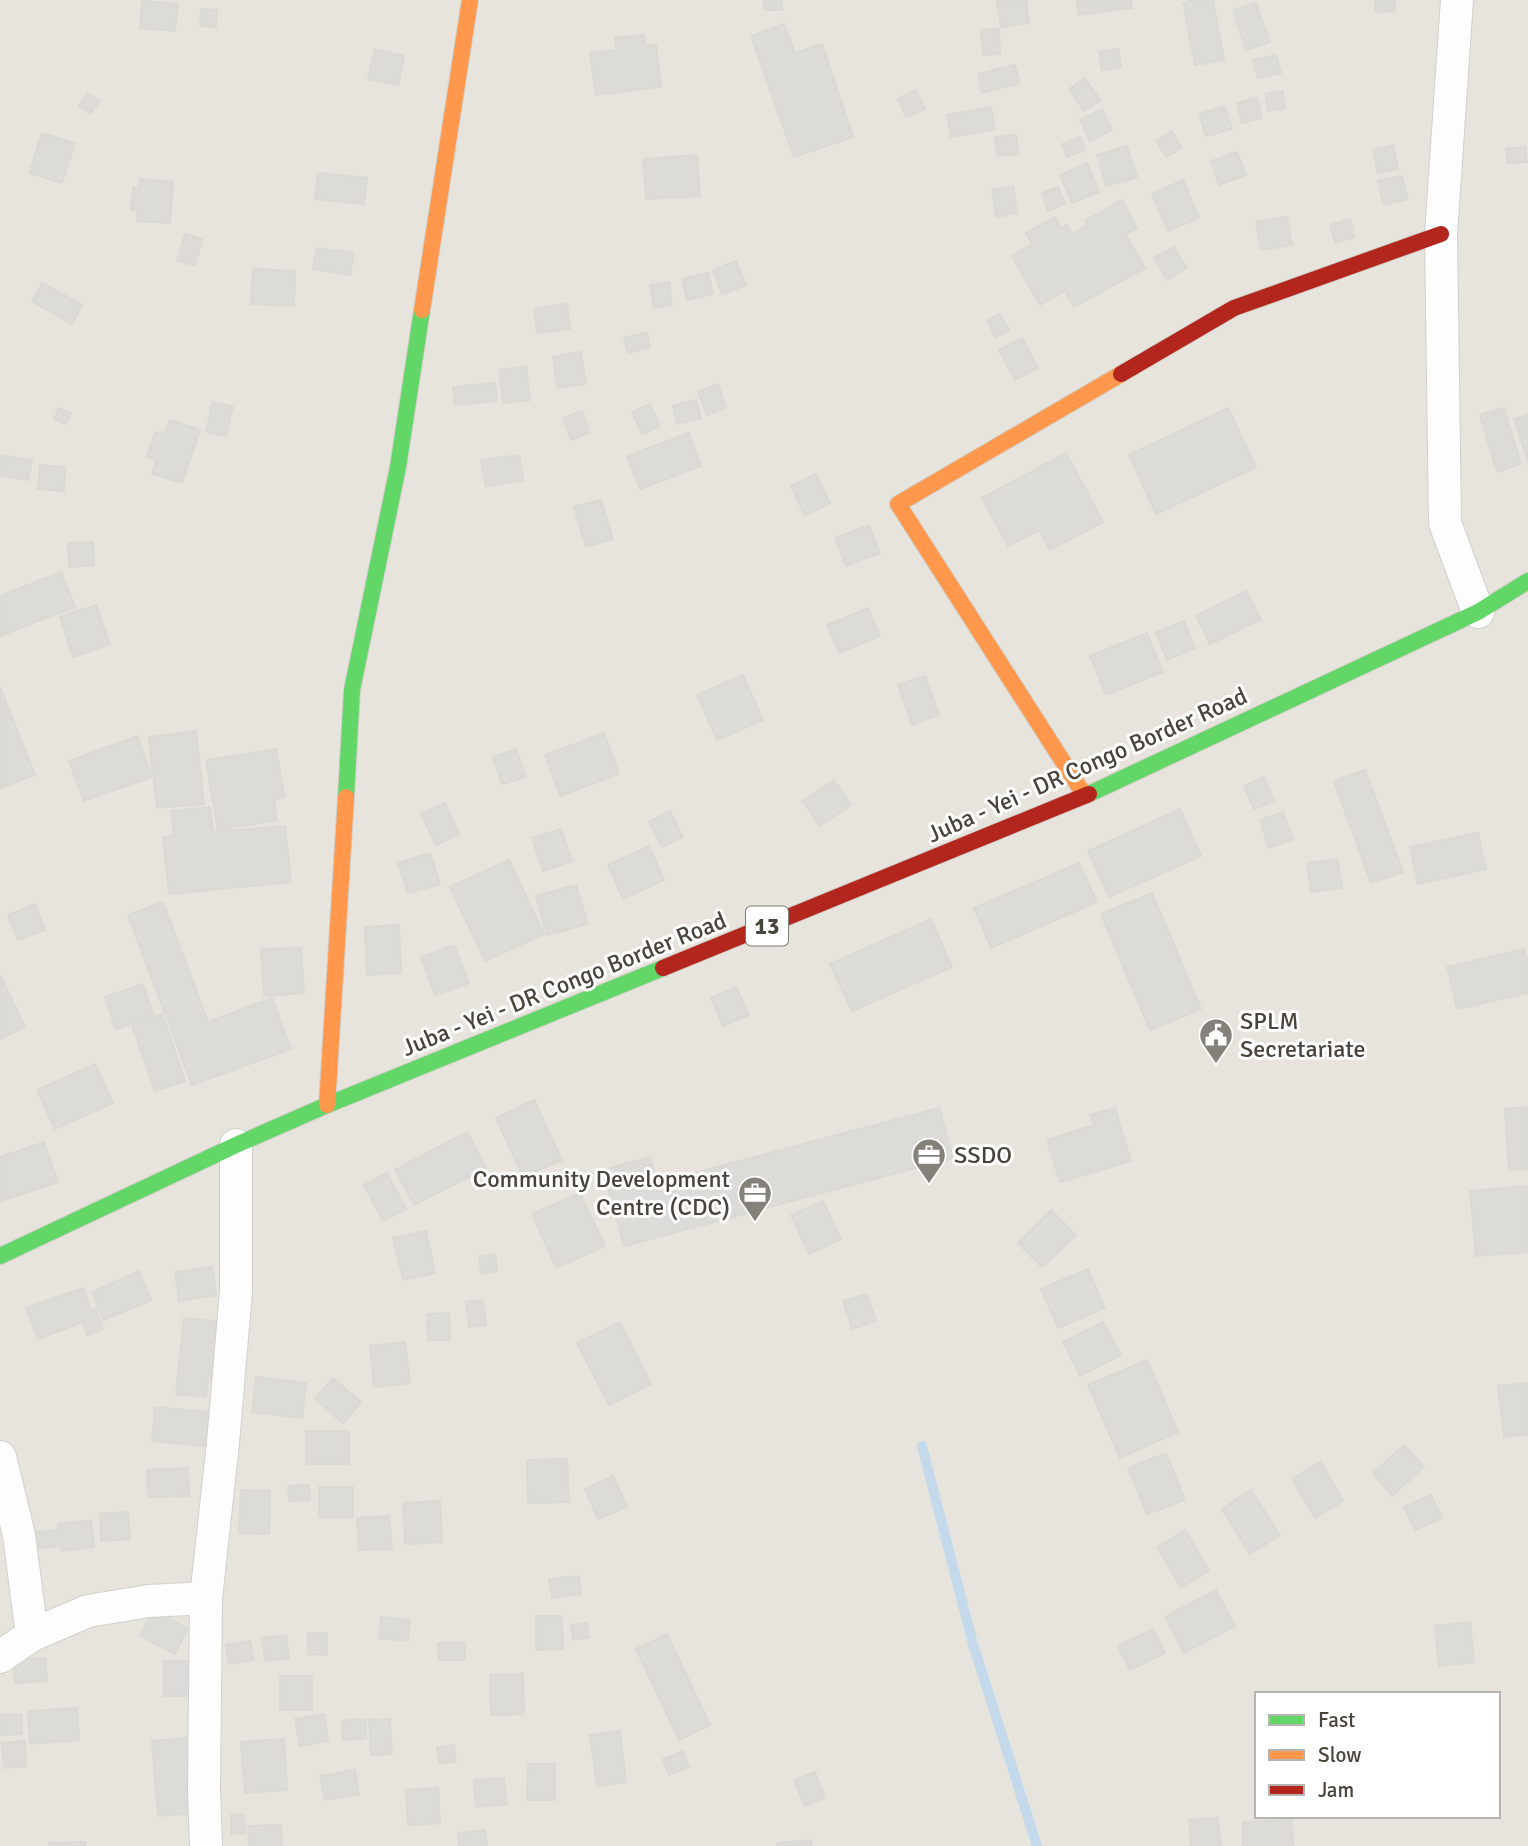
<svg xmlns="http://www.w3.org/2000/svg" width="1528" height="1846" viewBox="0 0 1528 1846" font-family="Signika,sans-serif">
<style>
.residential{fill:#e6e4dd;fill-rule:evenodd}
.lines{fill:none;stroke-linecap:round;stroke-linejoin:round}
.stream{stroke:#c4daec;stroke-width:10}
.building{fill:#dddbd7;stroke:#dbd9d5;stroke-width:2}
.street-casing{stroke:#d1d0cc;stroke-width:34}
.fast-casing{stroke:#d2cfc6;stroke-width:18}
.slow-casing{stroke:#d2cfc6;stroke-width:18}
.jam-casing{stroke:#d2cfc6;stroke-width:18}
.street{stroke:#fdfdfd;stroke-width:32}
.fast{stroke:#63d668;stroke-width:16}
.slow{stroke:#ff974d;stroke-width:16}
.jam{stroke:#b3261e;stroke-width:16}
.labels{text-anchor:middle;stroke-width:6;stroke-linejoin:round;paint-order:stroke}
.shield{fill:#fff;stroke:#807c76;stroke-width:2}
.shield-label{font-size:23px;font-weight:bold;fill:#49443b}
.street-label{font-size:24px;fill:#49443b;stroke:#fff}
.poi-label{font-size:24px;fill:#49443b;stroke:#fff;text-anchor:start}
</style>
<rect width="100%" height="100%" fill="#f3f2ef"/>
<path class="residential" d="M0,0h1528v1846h-1528zM1257,1694h241v122h-241z"/>
<g class="lines">
<polyline class="stream" points="922,1446 973,1644 1037,1846"/>
</g>
<g class="building">
<rect x="764" y="0" width="18" height="10"/>
<polygon points="997,0 1026,0 1029,23 1001,27"/>
<polygon points="1077,0 1131,0 1132,8 1079,15"/>
<polygon points="1195,0 1213,0 1224,60 1195,65 1183,3"/>
<polygon points="1375,0 1395,0 1395,11 1375,12"/>
<polygon points="142,1 178,4 175,31 140,28"/>
<polygon points="1256,3 1270,42 1246,50 1233,10"/>
<polygon points="201,9 217,10 216,27 200,26"/>
<polygon points="784,24 795,53 822,44 853,137 794,157 751,36"/>
<polygon points="999,29 1000,54 983,55 981,30"/>
<polygon points="644,35 646,46 656,45 661,87 596,95 590,53 616,50 615,38"/>
<polygon points="375,49 404,56 398,85 368,79"/>
<polygon points="1118,49 1121,67 1102,70 1099,52"/>
<polygon points="1276,55 1281,73 1258,78 1253,60"/>
<polygon points="1015,65 1020,83 982,93 978,74"/>
<polygon points="1085,78 1100,100 1084,111 1069,89"/>
<polygon points="916,90 925,109 906,117 898,99"/>
<polygon points="1283,91 1285,108 1268,111 1266,94"/>
<polygon points="88,93 100,101 90,114 79,106"/>
<polygon points="1257,98 1262,118 1242,123 1237,103"/>
<polygon points="1225,106 1232,129 1206,136 1199,114"/>
<polygon points="991,107 995,129 951,137 947,115"/>
<polygon points="1102,109 1112,130 1090,141 1080,120"/>
<polygon points="1172,131 1182,148 1166,157 1157,141"/>
<polygon points="42,133 75,143 62,183 29,173"/>
<polygon points="1016,135 1019,154 997,156 995,137"/>
<polygon points="1081,137 1085,150 1067,157 1062,144"/>
<polygon points="1393,145 1398,169 1378,173 1373,150"/>
<polygon points="1127,146 1137,177 1106,186 1097,155"/>
<polygon points="1525,147 1527,162 1508,163 1506,149"/>
<polygon points="1237,152 1246,175 1219,185 1211,161"/>
<polygon points="697,155 700,196 646,199 643,159"/>
<polygon points="1087,163 1099,192 1072,203 1060,175"/>
<polygon points="318,173 367,178 364,204 315,199"/>
<polygon points="1402,176 1408,199 1384,205 1378,181"/>
<polygon points="140,179 173,182 170,223 137,221 138,210 131,210 133,187 139,188"/>
<polygon points="1183,180 1199,218 1168,231 1152,194"/>
<polygon points="1013,187 1017,213 996,217 992,190"/>
<polygon points="1058,187 1065,204 1048,211 1042,193"/>
<polygon points="1122,200 1137,228 1125,234 1145,268 1074,307 1065,291 1040,305 1012,256 1032,244 1026,233 1055,217 1061,228 1067,225 1072,234 1088,225 1085,221"/>
<polygon points="1287,217 1292,245 1261,250 1256,222"/>
<polygon points="1350,219 1355,237 1335,243 1330,225"/>
<polygon points="185,234 202,239 195,265 177,261"/>
<polygon points="1174,247 1187,268 1167,280 1154,258"/>
<polygon points="317,248 354,253 350,275 313,269"/>
<polygon points="736,261 746,285 722,294 713,270"/>
<polygon points="253,269 295,271 294,306 251,304"/>
<polygon points="708,273 713,294 687,300 682,279"/>
<polygon points="669,282 672,305 654,308 650,285"/>
<polygon points="42,283 82,305 72,324 32,301"/>
<polygon points="567,304 570,329 537,333 534,309"/>
<polygon points="1000,314 1009,330 996,338 987,320"/>
<polygon points="647,333 650,347 628,353 624,338"/>
<polygon points="1022,338 1038,368 1015,380 999,350"/>
<polygon points="581,352 586,384 557,388 553,357"/>
<polygon points="526,366 530,400 503,403 499,370"/>
<polygon points="495,383 497,401 455,405 453,387"/>
<polygon points="718,384 726,408 707,415 698,392"/>
<polygon points="696,400 701,418 677,424 673,406"/>
<polygon points="213,402 233,407 226,436 206,432"/>
<polygon points="650,404 660,426 642,434 632,412"/>
<polygon points="59,408 71,413 66,424 54,419"/>
<polygon points="1228,408 1256,467 1156,514 1129,455"/>
<polygon points="1504,408 1521,464 1497,472 1480,415"/>
<polygon points="582,411 590,433 571,440 563,418"/>
<polygon points="1528,414 1528,462 1514,419"/>
<polygon points="170,420 200,430 182,483 152,474 156,460 147,457 155,432 164,435"/>
<polygon points="689,433 701,466 640,489 627,456"/>
<polygon points="1066,453 1103,522 1050,550 1039,530 1008,546 982,498"/>
<polygon points="1,455 32,460 28,480 0,475"/>
<polygon points="519,455 523,480 486,486 481,460"/>
<polygon points="40,465 65,467 64,491 38,489"/>
<polygon points="816,474 830,503 805,516 791,486"/>
<polygon points="601,500 613,539 586,547 574,507"/>
<polygon points="869,525 880,553 846,566 835,538"/>
<polygon points="93,542 94,565 69,567 68,543"/>
<polygon points="61,572 75,607 0,636 0,596"/>
<polygon points="1246,591 1261,619 1210,644 1196,616"/>
<polygon points="96,605 110,644 73,657 60,617"/>
<polygon points="868,608 880,636 839,653 827,625"/>
<polygon points="1184,621 1195,648 1167,660 1156,632"/>
<polygon points="1147,633 1163,672 1106,695 1090,656"/>
<polygon points="743,675 763,720 717,740 697,695"/>
<polygon points="925,676 939,715 912,725 898,685"/>
<polygon points="0,687 35,775 0,788"/>
<polygon points="196,731 204,804 157,808 149,737"/>
<polygon points="604,733 619,774 560,796 545,755"/>
<polygon points="137,736 152,777 84,801 69,761"/>
<polygon points="276,749 284,797 274,799 277,820 218,830 206,760"/>
<polygon points="516,749 526,777 502,784 493,757"/>
<polygon points="1365,770 1403,872 1371,883 1334,781"/>
<polygon points="1264,777 1274,801 1254,809 1244,786"/>
<polygon points="834,780 851,805 819,826 803,801"/>
<polygon points="445,803 459,834 436,845 421,814"/>
<polygon points="210,807 213,832 285,826 291,882 169,894 163,837 174,836 171,811"/>
<polygon points="1180,809 1201,856 1109,897 1088,851"/>
<polygon points="670,811 683,837 662,847 649,822"/>
<polygon points="1283,812 1293,839 1269,848 1260,820"/>
<polygon points="561,829 572,861 543,871 532,838"/>
<polygon points="1478,833 1486,869 1418,884 1410,847"/>
<polygon points="649,846 664,880 623,899 608,865"/>
<polygon points="430,853 440,884 408,893 398,863"/>
<polygon points="1337,859 1342,888 1311,892 1307,863"/>
<polygon points="509,860 544,934 485,961 450,887"/>
<polygon points="1079,863 1097,902 991,948 974,908"/>
<polygon points="576,885 588,924 547,935 536,896"/>
<polygon points="1152,893 1201,1009 1150,1030 1101,914"/>
<polygon points="163,902 208,1022 272,998 291,1049 192,1085 128,915"/>
<polygon points="35,904 45,930 18,940 8,915"/>
<polygon points="931,919 952,967 852,1011 830,964"/>
<polygon points="399,925 401,973 367,975 365,927"/>
<polygon points="454,945 469,983 435,995 421,957"/>
<polygon points="301,948 304,993 264,996 261,949"/>
<polygon points="1524,949 1528,963 1528,993 1457,1009 1447,967"/>
<polygon points="0,975 25,1027 0,1039"/>
<polygon points="143,984 154,1016 116,1029 105,997"/>
<polygon points="736,987 749,1015 723,1026 711,998"/>
<polygon points="162,1014 185,1081 155,1091 132,1025"/>
<polygon points="95,1064 113,1103 55,1129 37,1090"/>
<polygon points="534,1100 562,1160 523,1177 496,1118"/>
<polygon points="1528,1107 1528,1169 1509,1170 1505,1109"/>
<polygon points="939,1108 953,1158 624,1246 603,1170 650,1157 657,1183"/>
<polygon points="1115,1108 1131,1161 1060,1182 1047,1140 1094,1125 1090,1115"/>
<polygon points="467,1132 486,1168 414,1205 395,1170"/>
<polygon points="44,1142 58,1182 0,1201 0,1157"/>
<polygon points="387,1173 406,1209 383,1221 364,1185"/>
<polygon points="1528,1186 1528,1252 1476,1256 1470,1191"/>
<polygon points="580,1193 605,1246 556,1268 532,1214"/>
<polygon points="823,1201 841,1239 809,1254 791,1215"/>
<polygon points="1051,1210 1076,1235 1042,1267 1018,1243"/>
<polygon points="426,1231 435,1273 403,1280 393,1238"/>
<polygon points="495,1254 497,1271 481,1274 479,1256"/>
<polygon points="212,1267 216,1295 179,1301 175,1272"/>
<polygon points="1088,1269 1105,1308 1058,1328 1041,1289"/>
<polygon points="139,1271 151,1300 104,1320 92,1292"/>
<polygon points="83,1288 91,1311 96,1309 103,1329 87,1335 83,1322 38,1339 26,1308"/>
<polygon points="867,1294 876,1321 852,1329 843,1301"/>
<polygon points="483,1300 486,1325 469,1327 466,1302"/>
<polygon points="449,1313 450,1340 428,1340 427,1314"/>
<polygon points="184,1318 226,1322 220,1380 208,1379 206,1397 176,1394"/>
<polygon points="620,1322 651,1384 609,1405 577,1343"/>
<polygon points="1103,1322 1121,1355 1080,1376 1063,1342"/>
<polygon points="405,1342 410,1383 374,1387 370,1346"/>
<polygon points="1147,1360 1178,1432 1120,1458 1088,1385"/>
<polygon points="256,1377 306,1383 302,1418 252,1412"/>
<polygon points="333,1378 361,1402 343,1423 315,1399"/>
<polygon points="1528,1383 1528,1434 1504,1437 1498,1386"/>
<polygon points="155,1407 219,1413 215,1447 152,1441"/>
<rect x="306" y="1431" width="43" height="33"/>
<polygon points="1404,1445 1424,1467 1392,1496 1373,1473"/>
<polygon points="1166,1453 1185,1500 1147,1514 1128,1468"/>
<polygon points="567,1459 569,1502 528,1503 527,1460"/>
<polygon points="1321,1462 1343,1501 1315,1518 1292,1479"/>
<polygon points="188,1468 189,1496 148,1497 147,1470"/>
<polygon points="613,1476 627,1507 598,1519 585,1489"/>
<polygon points="309,1485 310,1500 289,1501 288,1486"/>
<rect x="319" y="1487" width="34" height="30"/>
<polygon points="241,1490 270,1491 269,1534 239,1533"/>
<polygon points="1251,1490 1280,1535 1250,1554 1222,1509"/>
<polygon points="1431,1495 1442,1518 1415,1530 1404,1507"/>
<polygon points="440,1501 442,1542 405,1544 403,1503"/>
<polygon points="128,1512 130,1539 101,1541 100,1514"/>
<polygon points="389,1516 392,1549 359,1550 357,1518"/>
<polygon points="91,1520 94,1547 62,1551 61,1546 39,1548 37,1532 59,1530 58,1524"/>
<polygon points="1185,1530 1209,1571 1181,1587 1157,1547"/>
<polygon points="579,1576 581,1594 552,1598 549,1579"/>
<polygon points="1216,1590 1235,1626 1184,1653 1165,1617"/>
<polygon points="153,1611 188,1628 175,1654 140,1636"/>
<polygon points="536,1616 562,1616 563,1649 536,1650"/>
<polygon points="381,1617 410,1620 408,1641 379,1638"/>
<polygon points="1470,1622 1474,1662 1439,1666 1435,1626"/>
<polygon points="587,1623 589,1638 573,1640 571,1625"/>
<polygon points="1153,1629 1165,1653 1130,1670 1118,1646"/>
<polygon points="308,1633 327,1633 327,1655 308,1654"/>
<polygon points="667,1634 710,1725 679,1740 636,1649"/>
<polygon points="286,1635 289,1658 265,1661 262,1638"/>
<polygon points="250,1641 254,1660 229,1664 226,1645"/>
<polygon points="438,1643 465,1643 465,1660 439,1660"/>
<polygon points="45,1658 47,1681 15,1683 13,1660"/>
<rect x="164" y="1661" width="25" height="35"/>
<polygon points="523,1674 524,1714 491,1715 490,1675"/>
<rect x="280" y="1676" width="32" height="34"/>
<polygon points="77,1708 79,1740 30,1744 28,1711"/>
<polygon points="21,1714 22,1734 0,1735 0,1715"/>
<polygon points="324,1714 328,1741 300,1746 295,1719"/>
<polygon points="365,1719 366,1738 343,1740 342,1721"/>
<polygon points="390,1719 392,1754 371,1755 369,1720"/>
<polygon points="620,1731 626,1782 597,1786 590,1735"/>
<polygon points="190,1738 196,1813 158,1816 152,1741"/>
<polygon points="284,1739 287,1790 245,1793 241,1742"/>
<polygon points="25,1741 26,1766 4,1768 2,1743"/>
<polygon points="454,1745 456,1762 439,1763 437,1747"/>
<polygon points="683,1751 689,1767 669,1775 663,1759"/>
<polygon points="528,1764 555,1764 555,1800 527,1800"/>
<polygon points="355,1770 359,1794 325,1800 320,1776"/>
<polygon points="815,1772 825,1798 805,1806 794,1780"/>
<polygon points="504,1778 507,1804 476,1807 474,1780"/>
<polygon points="438,1788 440,1823 408,1825 406,1790"/>
<polygon points="244,1814 245,1833 231,1834 231,1815"/>
<polygon points="1218,1818 1221,1846 1191,1846 1189,1820"/>
<polygon points="1292,1820 1293,1846 1243,1846 1243,1822"/>
<polygon points="281,1825 282,1846 249,1846 248,1826"/>
<polygon points="485,1830 487,1846 459,1846 458,1833"/>
<polygon points="811,1840 812,1846 777,1846 777,1843"/>
<polygon points="85,1842 85,1846 49,1846 49,1843"/>
</g>
<g class="lines">
<g class="street-casing">
<g id="street">
<polyline points="1457,0 1441,234 1445,523 1478,612"/>
<polyline points="0,1457 19,1535 32,1635"/>
<polyline points="0,1657 32,1635 88,1611 149,1601 206,1598"/>
<polyline points="206,1846 204,1789 206,1598 223,1443 236,1291 236,1145"/>
</g>
</g>
<g class="fast-casing">
<g id="fast">
<polyline points="1089,794 1478,612 1528,581"/>
<polyline points="346,797 352,690 398,467 422,310"/>
<polyline points="0,1256 236,1145 327,1105 663,968"/>
</g>
</g>
<g class="slow-casing">
<g id="slow">
<polyline points="422,310 470,0"/>
<polyline points="1085,796 898,504 1121,374"/>
<polyline points="327,1105 346,797"/>
</g>
</g>
<g class="jam-casing">
<g id="jam">
<polyline points="1121,374 1234,308 1441,234"/>
<polyline points="663,968 1089,794"/>
</g>
</g>
<use href="#street" class="street"/>
<use href="#fast" class="fast"/>
<use href="#slow" class="slow"/>
<use href="#jam" class="jam"/>
</g>
<defs>
<g id="civic-pin" transform="scale(1.75)"><path d="M0 17L-7.5 6A9.5 9.5 0 1 1 7.5 6Z" fill="#84817a" stroke="#fff"/><path d="M-.6-6.5H3V-4.5H.6V-3L4-1V1h2V6H-6V1h2V-1L-.6-3ZM-1.2 2.5V6h2.4V2.5Z" fill="#fff"/></g>
<g id="office-pin" transform="scale(1.75)"><path d="M0 17L-7.5 6A9.5 9.5 0 1 1 7.5 6Z" fill="#84817a" stroke="#fff"/><path d="M-6-3h4V-5.5h4V-3h4V5H-6ZM-1-4.5V-3h2v-1.5ZM-6 0V1H6V0Z" fill="#fff"/></g>
</defs>
<g fill-rule="evenodd">
<use href="#civic-pin" x="1216" y="1035"/>
<use href="#office-pin" x="929" y="1155"/>
<use href="#office-pin" x="755" y="1193"/>
</g>
<g class="labels">
<rect class="shield" x="746" y="906.5" width="42" height="39" rx="5"/>
<g class="shield-label">
<text x="767" y="934">13</text>
</g>
<g class="street-label">
<text transform="translate(1087 765) rotate(-24)" y="8">Juba - Yei - DR Congo Border Road</text>
<text transform="translate(564 984) rotate(-22)" y="8">Juba - Yei - DR Congo Border Road</text>
</g>
<g class="poi-label">
<text x="1240" y="1029">SPLM<tspan x="1240" dy="28">Secretariate</tspan></text>
<text x="954" y="1163">SSDO</text>
<text x="730" y="1187" text-anchor="end">Community Development<tspan x="730" dy="28">Centre (CDC)</tspan></text>
</g>
</g>
<rect x="1255" y="1692" width="245" height="126" fill="#ffffff" stroke="#b6b4b1" stroke-width="2"/>
<rect x="1269" y="1715" width="35" height="10" fill="#63d668" stroke="#b6b4b1" stroke-width="2"/>
<text x="1318" y="1727" font-size="21" fill="#49443b">Fast</text>
<rect x="1269" y="1750" width="35" height="10" fill="#ff974d" stroke="#b6b4b1" stroke-width="2"/>
<text x="1318" y="1762" font-size="21" fill="#49443b">Slow</text>
<rect x="1269" y="1785" width="35" height="10" fill="#b3261e" stroke="#b6b4b1" stroke-width="2"/>
<text x="1318" y="1797" font-size="21" fill="#49443b">Jam</text>
</svg>
